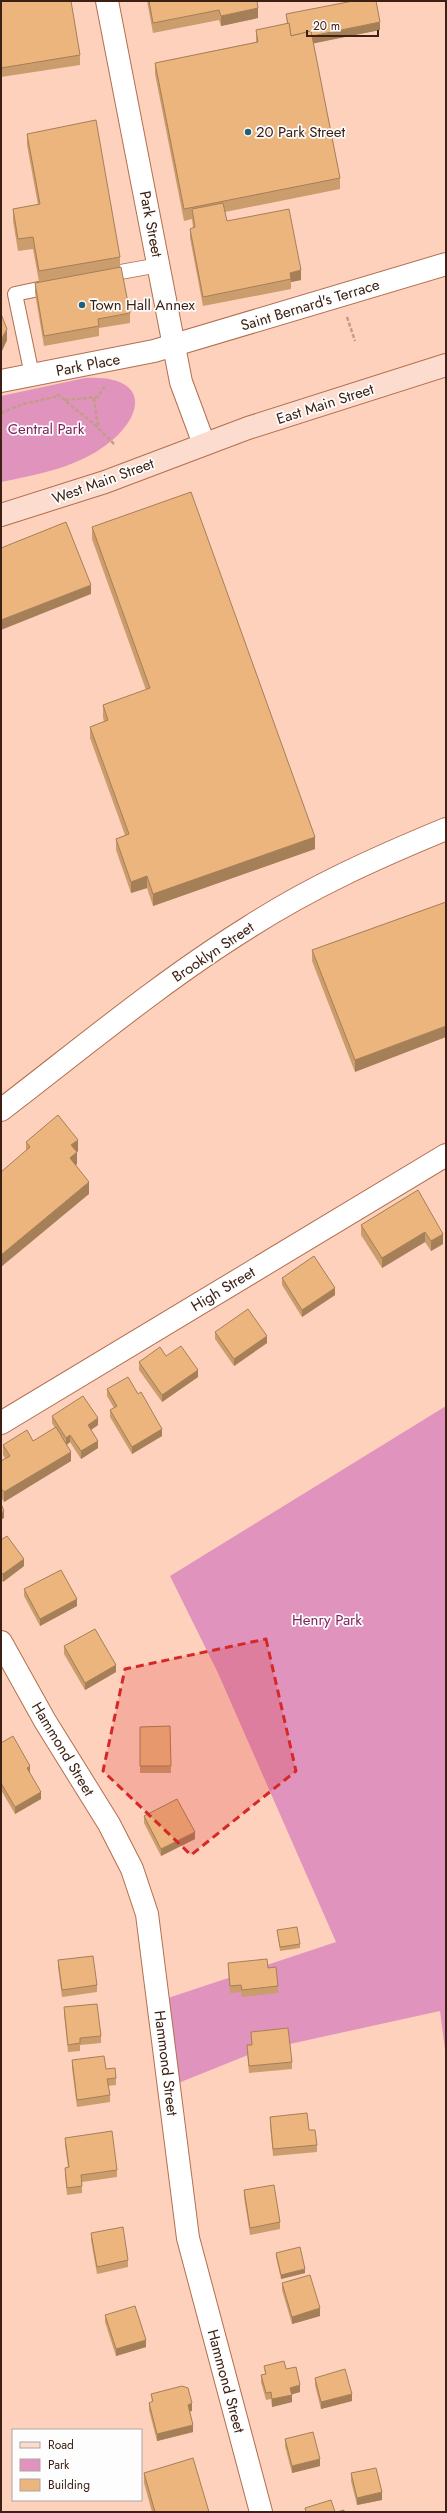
<svg xmlns="http://www.w3.org/2000/svg" width="447" height="2513" viewBox="0 0 447 2513" font-family="Jost,sans-serif">
<style>
.green{fill:#e094bd}
.lines{fill:none;stroke-linecap:round;stroke-linejoin:round}
.service-casing{stroke:#b16f4f;stroke-width:16}
.minor-casing{stroke:#b16f4f;stroke-width:24}
.secondary-casing{stroke:#b16f4f;stroke-width:24}
.path{stroke:#c39c89;stroke-width:2.5;stroke-dasharray:4 2;stroke-linecap:butt}
.service{stroke:#fff;stroke-width:14}
.minor{stroke:#fff;stroke-width:22}
.secondary{stroke:#fbdcce;stroke-width:22}
.wall{fill:#cb9c6c}
.shaded-wall{fill:#a57f58}
.building{fill:#ecb57d;stroke:#a57f58}
.marked{fill:#d62828;fill-opacity:0.2;stroke:#d62828;stroke-width:3;stroke-dasharray:8 5;stroke-linejoin:round}
.poi-dot{fill:#226077;stroke:#fdfdfd;stroke-width:1.5}
.labels{text-anchor:middle;stroke-width:3.5;stroke-linejoin:round;paint-order:stroke}
.poi-label{font-size:15px;fill:#3b2013;stroke:#fdfdfd;text-anchor:start}
.street-label{font-size:15px;fill:#3b2013;stroke:#fdfdfd}
.park-label{font-size:15px;fill:#7f1e5c;stroke:#fdfdfd}
</style>
<rect width="100%" height="100%" fill="#fed1bc"/>
<g class="green">
<path d="M85,378c68,-4 61,42 14,72 -30,19 -64,25 -98,32v-86z"/>
<polygon points="446,1406 446,2057 440,2011 258,2051 161,2090 153,2003 336,1942 218,1673 170,1576"/>
</g>
<g class="lines">
<g class="service-casing">
<g id="service">
<polyline points="104,275 159,265"/>
<polyline points="32,375 15,294 53,286"/>
</g>
</g>
<g class="minor-casing">
<g id="minor">
<polyline points="107,1 181,382 204,444"/>
<polyline points="1,381 154,351 446,264"/>
<path d="M1,1110c81,-62 161,-129 248,-183 62,-40 129,-70 197,-98"/>
<polyline points="1,1423 446,1155"/>
<polyline points="1,1642 45,1721 109,1824 132,1869 147,1914 188,2238 261,2512"/>
</g>
</g>
<g class="secondary-casing">
<polyline id="secondary" points="1,515 105,482 248,428 446,365"/>
</g>
<g class="path">
<polyline points="347,317 355,341"/>
<polyline points="57,394 95,425 114,444"/>
<polyline points="94,398 98,427"/>
<polyline points="65,400 98,397 106,384"/>
<polyline points="1,413 23,404 59,396"/>
</g>
<use href="#service" class="service"/>
<use href="#minor" class="minor"/>
<use href="#secondary" class="secondary"/>
</g>
<g class="wall">
<polygon points="1,1 80,55 80,65 1,77"/>
<polygon points="147,1 257,1 258,18 221,26 219,20 153,33"/>
<polygon points="286,14 380,30 313,43 340,178 340,189 225,212 227,221 301,280 291,282 291,289 203,306 190,238 190,229 193,228 192,219 184,221 155,74 155,63 256,42 256,30 287,24"/>
<polygon points="27,134 120,257 120,268 130,313 130,323 99,328 99,336 44,346 35,293 35,283 39,282 33,249 18,251 13,221 13,209 38,205 27,145"/>
<polygon points="1,314 7,340 1,352"/>
<polygon points="92,527 315,849 153,906 147,888 131,893 116,850 116,839 125,835 90,738 90,727 104,722 103,717 103,705 146,690 92,539"/>
<polygon points="446,902 355,1072 312,961 312,950"/>
<polygon points="26,1142 78,1151 77,1152 77,1164 75,1165 89,1194 26,1151"/>
<polygon points="418,1190 443,1244 431,1251 425,1242 382,1268 361,1235 361,1225"/>
<polygon points="282,1278 335,1295 302,1317 282,1285"/>
<polygon points="215,1332 267,1343 234,1366 215,1339"/>
<polygon points="139,1362 198,1377 162,1402 139,1370"/>
<polygon points="107,1389 162,1436 132,1454 110,1417 110,1410 114,1408 107,1396"/>
<polygon points="52,1416 98,1425 91,1430 98,1448 81,1459 70,1442 67,1445 71,1461 4,1502 1,1497 1,1461 5,1458 3,1455 3,1445 33,1441 55,1428 52,1423"/>
<polygon points="1,1540 24,1566 3,1582 1,1579"/>
<polygon points="24,1589 77,1606 40,1626 24,1596"/>
<polygon points="64,1646 116,1672 85,1690 64,1654"/>
<polygon points="170,1726 171,1773 140,1773 140,1727"/>
<polygon points="1,1743 30,1773 41,1799 15,1814 1,1790"/>
<polygon points="144,1816 195,1839 161,1856 144,1823"/>
<polygon points="277,1930 300,1944 300,1948 280,1951"/>
<polygon points="58,1960 97,1985 97,1992 62,1997 58,1967"/>
<polygon points="228,1963 268,1968 278,1986 278,1993 242,1997 241,1992 230,1993 228,1970"/>
<polygon points="64,2007 101,2036 101,2043 80,2045 80,2051 68,2052 64,2014"/>
<polygon points="251,2032 292,2062 292,2069 249,2073 247,2052 247,2045 251,2045"/>
<polygon points="72,2060 106,2069 116,2078 116,2085 108,2086 110,2095 110,2102 77,2107 72,2068"/>
<polygon points="270,2117 309,2130 317,2145 317,2152 273,2156 270,2124"/>
<polygon points="65,2138 117,2170 117,2177 82,2182 82,2193 67,2195 65,2175 65,2168 68,2167 65,2145"/>
<polygon points="244,2190 280,2222 280,2229 250,2235 244,2197"/>
<polygon points="91,2233 128,2260 128,2267 97,2274 91,2240"/>
<polygon points="276,2253 305,2273 281,2279 276,2257"/>
<polygon points="282,2283 320,2316 292,2324 282,2290"/>
<polygon points="105,2315 146,2347 116,2356 105,2322"/>
<polygon points="264,2366 286,2369 300,2392 292,2394 292,2402 272,2407 271,2399 266,2400 261,2382 261,2375 265,2374"/>
<polygon points="315,2378 352,2401 321,2409 315,2385"/>
<polygon points="151,2394 192,2411 190,2411 193,2432 157,2441 149,2410 149,2403 152,2402"/>
<polygon points="285,2439 320,2466 292,2473 285,2446"/>
<polygon points="144,2473 209,2512 152,2512 144,2483"/>
<polygon points="351,2473 382,2500 357,2505 351,2481"/>
</g>
<g class="shaded-wall">
<polygon points="258,8 258,18 221,26 221,16"/>
<polygon points="380,22 380,30 291,48 291,41"/>
<polygon points="301,270 301,280 291,282 290,273"/>
<polygon points="7,329 7,340 2,351 2,340"/>
<polygon points="91,585 91,594 1,630 1,620"/>
<polygon points="315,837 315,849 153,906 153,894"/>
<polygon points="147,876 147,888 131,893 131,882"/>
<polygon points="446,1026 446,1037 355,1072 355,1060"/>
<polygon points="78,1140 78,1151 77,1152 77,1164 70,1170 70,1158 71,1145"/>
<polygon points="89,1182 89,1194 1,1267 1,1255"/>
<polygon points="425,1232 425,1242 382,1268 382,1258"/>
<polygon points="443,1234 443,1244 431,1251 431,1241"/>
<polygon points="335,1288 335,1295 302,1317 302,1310"/>
<polygon points="267,1336 267,1343 234,1366 234,1359"/>
<polygon points="198,1370 198,1377 162,1402 162,1395"/>
<polygon points="98,1418 98,1425 88,1432 88,1425"/>
<polygon points="162,1429 162,1436 132,1454 132,1447"/>
<polygon points="70,1435 70,1442 66,1445 66,1438"/>
<polygon points="98,1441 98,1448 81,1459 81,1451"/>
<polygon points="71,1452 71,1461 4,1502 4,1492"/>
<polygon points="4,1511 4,1518 1,1520 1,1513"/>
<polygon points="24,1559 24,1566 3,1582 3,1574"/>
<polygon points="77,1599 77,1606 40,1626 40,1619"/>
<polygon points="116,1665 116,1672 85,1690 85,1683"/>
<polygon points="30,1766 30,1773 27,1768"/>
<polygon points="41,1792 41,1799 15,1814 15,1807"/>
<polygon points="195,1832 195,1839 161,1856 161,1849"/>
<polygon points="305,2269 305,2273 281,2279 281,2275"/>
<polygon points="320,2308 320,2316 292,2324 292,2317"/>
<polygon points="146,2340 146,2347 116,2356 116,2349"/>
<polygon points="300,2385 300,2392 290,2395 290,2388"/>
<polygon points="352,2394 352,2401 321,2409 321,2402"/>
<polygon points="292,2395 292,2402 272,2407 272,2399"/>
<polygon points="192,2403 192,2411 188,2412 188,2405"/>
<polygon points="193,2425 193,2432 157,2441 157,2434"/>
<polygon points="320,2459 320,2466 292,2473 292,2466"/>
<polygon points="382,2492 382,2500 357,2505 357,2498"/>
</g>
<g class="building">
<polygon points="1,1 71,1 80,55 1,68"/>
<polygon points="149,1 257,1 258,8 221,16 219,10 153,23"/>
<polygon points="353,1 376,1 380,22 312,36 311,31 291,36 289,23 288,24 286,14"/>
<polygon points="289,23 291,36 311,31 340,178 184,209 155,63 258,42 256,30"/>
<polygon points="96,120 120,257 39,271 33,237 18,239 13,209 40,204 27,134"/>
<polygon points="223,203 227,221 289,209 301,270 290,273 291,279 203,297 190,229 195,227 192,209"/>
<polygon points="121,267 130,313 98,319 99,326 44,336 35,283"/>
<polygon points="1,314 7,329 1,340"/>
<polygon points="191,492 315,837 153,894 147,876 131,882 116,839 129,834 90,727 108,720 103,705 150,688 92,527"/>
<polygon points="66,522 91,585 1,620 1,548"/>
<polygon points="446,902 446,1026 355,1060 312,950"/>
<polygon points="58,1115 78,1140 71,1145 77,1152 70,1158 89,1182 1,1255 1,1172 30,1147 26,1142"/>
<polygon points="418,1190 443,1234 431,1241 425,1232 382,1258 361,1225"/>
<polygon points="314,1256 335,1288 302,1310 282,1278"/>
<polygon points="248,1309 267,1336 234,1359 215,1332"/>
<polygon points="181,1346 198,1370 162,1395 139,1362 160,1347 166,1356"/>
<polygon points="128,1377 138,1394 141,1392 162,1429 132,1447 110,1410 117,1406 107,1389"/>
<polygon points="83,1396 98,1418 88,1425 98,1441 81,1451 70,1435 66,1438 52,1416"/>
<polygon points="56,1427 71,1452 4,1492 1,1488 1,1461 10,1456 3,1445 27,1430 33,1441"/>
<polygon points="1,1504 4,1511 1,1513"/>
<polygon points="7,1536 24,1559 3,1574 1,1572 1,1540"/>
<polygon points="61,1570 77,1599 40,1619 24,1589"/>
<polygon points="95,1629 116,1665 85,1683 64,1646"/>
<polygon points="170,1726 171,1766 140,1766 140,1727"/>
<polygon points="13,1736 30,1766 27,1768 41,1792 15,1807 1,1783 1,1743"/>
<polygon points="177,1799 195,1832 161,1849 144,1816"/>
<polygon points="297,1927 300,1944 280,1947 277,1930"/>
<polygon points="93,1956 97,1985 62,1990 58,1960"/>
<polygon points="267,1959 268,1968 276,1967 278,1986 242,1990 241,1985 230,1986 228,1963"/>
<polygon points="97,2004 101,2036 80,2038 80,2043 68,2045 64,2007"/>
<polygon points="288,2028 292,2062 249,2066 247,2045 252,2045 251,2032"/>
<polygon points="104,2056 106,2069 115,2068 116,2078 107,2079 110,2095 77,2100 72,2060"/>
<polygon points="307,2113 309,2130 315,2130 317,2145 273,2149 270,2117"/>
<polygon points="112,2131 117,2170 81,2175 82,2186 67,2188 65,2168 69,2167 65,2138"/>
<polygon points="274,2185 280,2222 250,2228 244,2190"/>
<polygon points="123,2227 128,2260 97,2267 91,2233"/>
<polygon points="300,2247 305,2269 281,2275 276,2253"/>
<polygon points="310,2275 320,2308 292,2317 282,2283"/>
<polygon points="135,2306 146,2340 116,2349 105,2315"/>
<polygon points="284,2361 286,2369 296,2367 300,2385 290,2388 292,2395 272,2399 271,2392 266,2393 261,2375 266,2374 264,2366"/>
<polygon points="345,2369 352,2394 321,2402 315,2378"/>
<polygon points="182,2386 188,2388 192,2403 188,2405 193,2425 157,2434 149,2403 153,2401 151,2394"/>
<polygon points="313,2432 320,2459 292,2466 285,2439"/>
<polygon points="193,2458 209,2512 155,2512 144,2473"/>
<polygon points="376,2468 382,2492 357,2498 351,2473"/>
<polygon points="331,2500 335,2512 306,2512 305,2508"/>
<polygon points="344,2510 344,2512 337,2512"/>
</g>
<path class="marked" d="M266,1639l30,132 -105,84 -88,-84 22,-102z"/>
<g class="poi-dot">
<circle cx="248" cy="132" r="4"/>
<circle cx="82" cy="305" r="4"/>
</g>
<g class="labels">
<g class="poi-label">
<text x="256" y="137">20 Park Street</text>
<text x="90" y="310">Town Hall Annex</text>
</g>
<g class="street-label">
<text transform="translate(151 224) rotate(79)" y="5">Park Street</text>
<text transform="translate(310 305) rotate(-17)" y="5">Saint Bernard's Terrace</text>
<text transform="translate(88 365) rotate(-11)" y="5">Park Place</text>
<text transform="translate(325 404) rotate(-18)" y="5">East Main Street</text>
<text transform="translate(103 481) rotate(-20)" y="5">West Main Street</text>
<text transform="translate(213 952) rotate(-34)" y="5">Brooklyn Street</text>
<text transform="translate(223 1289) rotate(-31)" y="5">High Street</text>
<text transform="translate(63 1749) rotate(59)" y="5">Hammond Street</text>
<text transform="translate(166 2063) rotate(83)" y="5">Hammond Street</text>
<text transform="translate(226 2381) rotate(75)" y="5">Hammond Street</text>
</g>
<g class="park-label">
<text x="46" y="434">Central Park</text>
<text x="327" y="1625">Henry Park</text>
</g>
</g>
<rect width="447" height="2513" fill="none" stroke="#3b2013" stroke-width="4"/>
<rect x="12" y="2429" width="130" height="72" fill="#fdfdfd" stroke="#afa59f"/>
<rect x="20" y="2442" width="20" height="6" fill="#fbdcce" stroke="#afa59f"/>
<text x="48" y="2449" font-size="12" fill="#3b2013">Road</text>
<rect x="20" y="2459" width="20" height="12" fill="#e094bd" stroke="#afa59f"/>
<text x="48" y="2469" font-size="12" fill="#3b2013">Park</text>
<rect x="20" y="2479" width="20" height="12" fill="#ecb57d" stroke="#afa59f"/>
<text x="48" y="2489" font-size="12" fill="#3b2013">Building</text>
<path d="M307 30v6h71v-6" fill="none" stroke="#3b2013" stroke-width="2"/>
<text x="313" y="30" font-size="12" fill="#3b2013" stroke="#fdfdfd" stroke-width="3" paint-order="stroke">20 m</text>
</svg>
